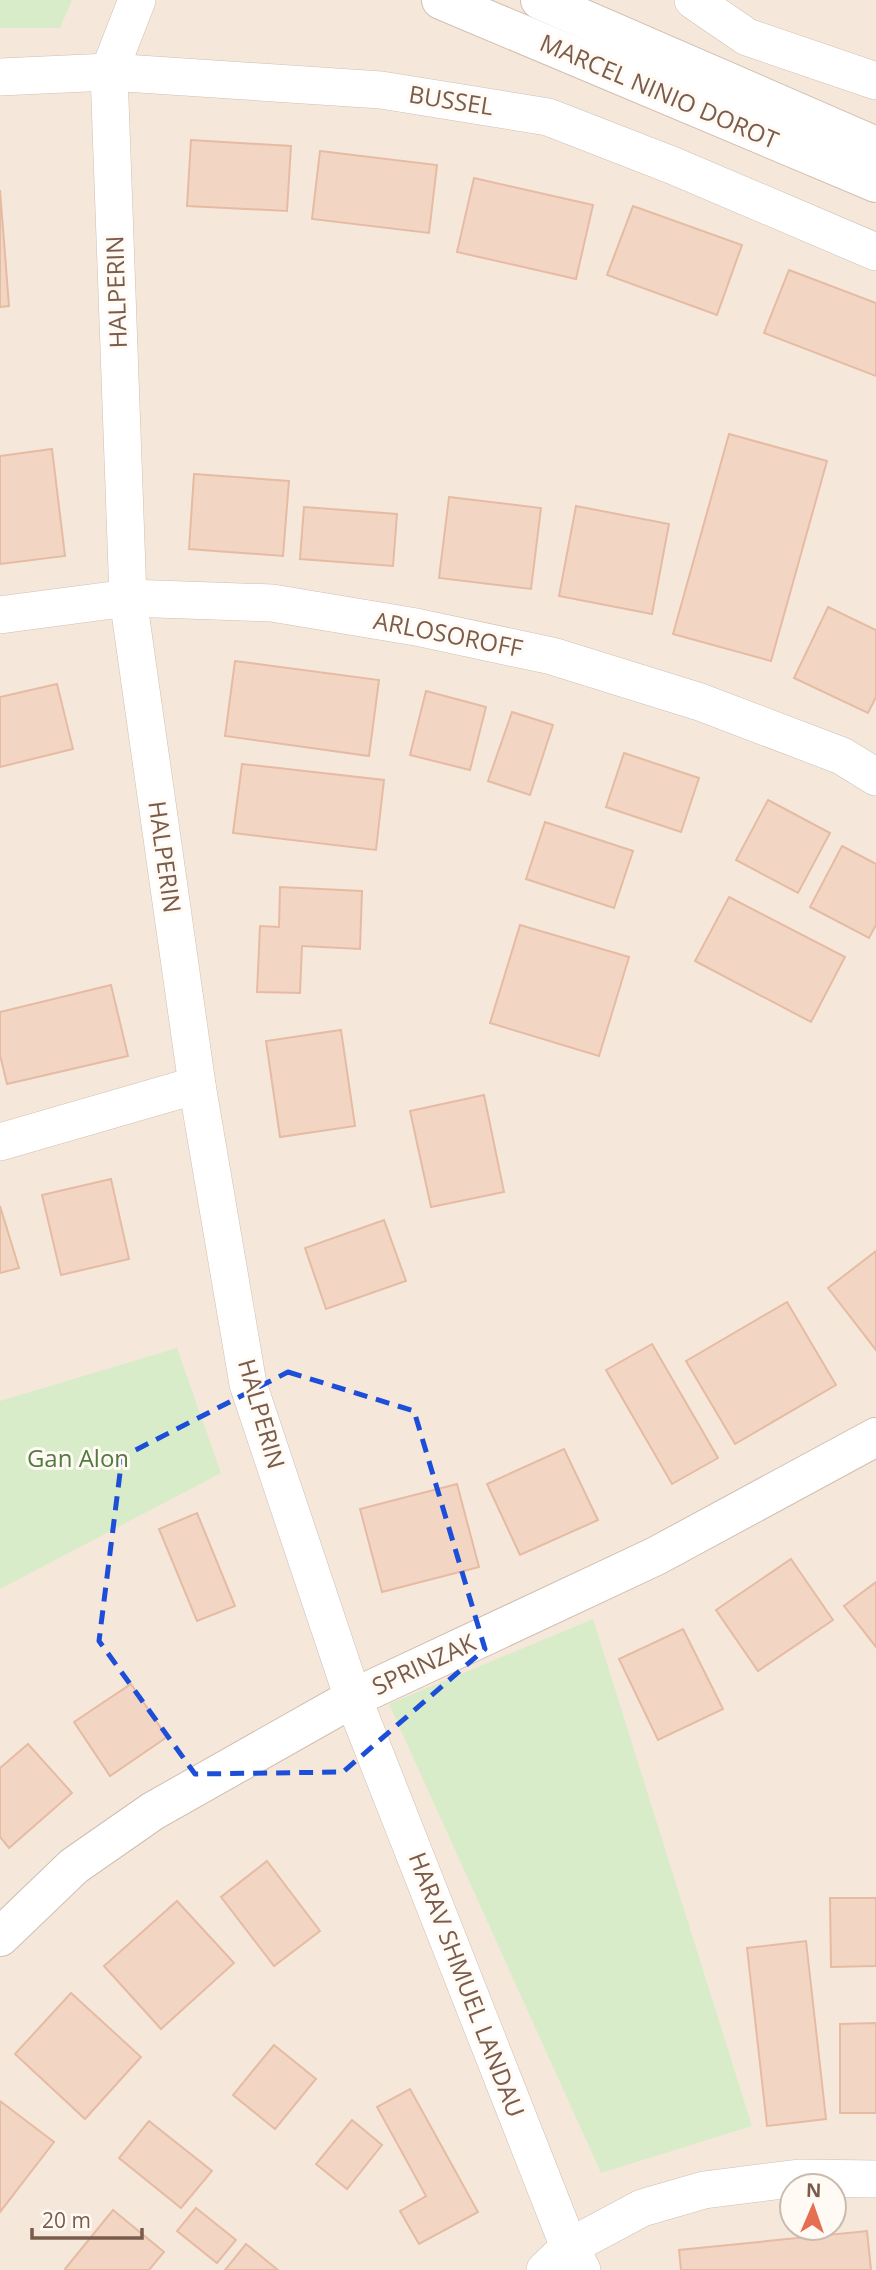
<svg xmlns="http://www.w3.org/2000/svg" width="876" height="2270" viewBox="0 0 876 2270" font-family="'Open Sans',sans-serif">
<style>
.residential{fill:#f5e8da;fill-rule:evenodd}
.green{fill:#d8ecc9}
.building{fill:#f3d5c3;stroke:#e6bba3;stroke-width:2}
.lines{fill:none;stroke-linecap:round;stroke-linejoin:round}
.minor-casing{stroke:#d1beb0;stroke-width:38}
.tertiary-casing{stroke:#d1beb0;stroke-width:40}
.minor{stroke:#fff;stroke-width:37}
.tertiary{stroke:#fff;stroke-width:38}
.marked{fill:none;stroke:#1d4ed8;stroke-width:5;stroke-dasharray:14 9;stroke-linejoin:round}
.labels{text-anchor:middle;stroke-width:6;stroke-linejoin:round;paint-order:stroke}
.street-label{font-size:24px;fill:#7a5c4d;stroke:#fffaf3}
.park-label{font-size:24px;fill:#537a41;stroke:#fffaf3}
</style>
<rect width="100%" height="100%" fill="#fdf6ec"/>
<path class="residential" d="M0,0h876v2270h-876zM792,2186h42v42h-42z"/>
<g class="green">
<polygon points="0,0 72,0 60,28 0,28"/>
<polygon points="177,1348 221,1473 0,1589 0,1401"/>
<polygon points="593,1619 752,2126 601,2173 389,1704"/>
</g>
<g class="building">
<polygon points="191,140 291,146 287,211 187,206"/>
<polygon points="320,151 437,165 429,233 312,219"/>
<polygon points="474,178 593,205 576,279 457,252"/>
<polygon points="0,190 9,306 0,307"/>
<polygon points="633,206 742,245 717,315 607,275"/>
<polygon points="789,270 876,303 876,376 764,333"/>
<polygon points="729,434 827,461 771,661 673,634"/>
<polygon points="52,449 65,556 0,564 0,456"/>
<polygon points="194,474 289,481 283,556 189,549"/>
<polygon points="449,497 541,508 531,589 439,578"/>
<polygon points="576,506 669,524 652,614 559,596"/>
<polygon points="304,507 397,514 393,566 300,559"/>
<polygon points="828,607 876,630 876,697 868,713 794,678"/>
<polygon points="235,661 379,680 369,756 225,736"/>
<polygon points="57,684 73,749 0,767 0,697"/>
<polygon points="426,691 486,707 470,770 410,755"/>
<polygon points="512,712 553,725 530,795 488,781"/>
<polygon points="624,753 699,778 681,832 606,807"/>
<polygon points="242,764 384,780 376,850 233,833"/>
<polygon points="768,800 830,833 798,893 736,860"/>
<polygon points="545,822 633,851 614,908 526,879"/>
<polygon points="842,846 876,864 876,925 869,938 810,907"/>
<polygon points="280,887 362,891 360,949 302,946 300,993 257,992 260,926 279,927"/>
<polygon points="729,897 845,957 811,1022 695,961"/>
<polygon points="520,925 629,957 599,1056 490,1023"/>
<polygon points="111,985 128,1056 7,1084 0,1055 0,1012"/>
<polygon points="341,1030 355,1126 280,1137 266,1041"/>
<polygon points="484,1095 504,1192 431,1207 410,1111"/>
<polygon points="111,1179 129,1259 61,1275 42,1195"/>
<polygon points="0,1206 19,1268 0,1273"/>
<polygon points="384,1220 406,1281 326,1309 305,1248"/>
<polygon points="876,1251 876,1350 828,1288"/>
<polygon points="787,1302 836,1385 735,1444 686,1361"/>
<polygon points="652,1344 718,1458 672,1484 606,1370"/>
<polygon points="564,1449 598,1520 520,1555 487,1484"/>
<polygon points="457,1484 479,1567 382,1592 360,1509"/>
<polygon points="197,1513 235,1606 197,1621 159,1529"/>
<polygon points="791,1559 833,1620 758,1671 716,1610"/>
<polygon points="876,1582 876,1647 844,1606"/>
<polygon points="683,1629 723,1709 658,1740 619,1659"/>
<polygon points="131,1684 167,1737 110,1776 74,1722"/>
<polygon points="28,1744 72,1793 9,1848 0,1837 0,1768"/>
<polygon points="267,1861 320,1931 274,1966 221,1897"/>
<polygon points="830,1898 876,1898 876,1966 831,1967"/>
<polygon points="177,1901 234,1963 161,2029 104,1966"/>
<polygon points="806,1941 826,2119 767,2126 747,1948"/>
<polygon points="71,1993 141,2057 85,2119 15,2054"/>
<polygon points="876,2023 876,2113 840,2113 840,2024"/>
<polygon points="274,2045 316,2079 275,2129 233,2095"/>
<polygon points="410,2089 478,2212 419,2244 400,2211 426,2196 377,2107"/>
<polygon points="0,2101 54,2142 0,2212"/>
<polygon points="352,2120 382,2145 347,2189 316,2164"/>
<polygon points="149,2121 212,2171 181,2208 119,2158"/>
<polygon points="196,2208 236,2240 217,2263 177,2231"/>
<polygon points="113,2210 164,2252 149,2270 67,2270 65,2269"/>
<polygon points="867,2231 871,2270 681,2270 679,2250"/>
<polygon points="246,2244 278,2270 225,2270"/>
</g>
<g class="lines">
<g class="minor-casing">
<g id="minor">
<polyline points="137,0 109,72 128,598 197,1085 248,1384 353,1698 569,2247 582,2270"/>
<polyline points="693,0 747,37 876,81"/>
<polyline points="0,77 109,72 381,90 548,117 674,166 876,252"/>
<polyline points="0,615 128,598 272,603 416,627 552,656 700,702 842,756 876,777"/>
<polyline points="0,1142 197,1085"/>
<polyline points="545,2270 569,2247 642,2208 704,2190 799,2178 876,2179"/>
</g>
</g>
<g class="tertiary-casing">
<g id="tertiary">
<polyline points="441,0 876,183"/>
<polyline points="540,0 876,146"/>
<polyline points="0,1937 74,1866 153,1811 353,1698 656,1556 876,1437"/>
</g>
</g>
<use href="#minor" class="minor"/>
<use href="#tertiary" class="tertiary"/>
</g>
<path class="marked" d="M288,1372l126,39 71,238 -142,123 -148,2 -96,-133 23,-184z"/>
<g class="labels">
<g class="street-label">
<text transform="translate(659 92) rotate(23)" y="8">MARCEL NINIO DOROT</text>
<text transform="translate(451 101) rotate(9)" y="8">BUSSEL</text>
<text transform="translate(117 292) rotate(-92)" y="8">HALPERIN</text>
<text transform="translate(448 635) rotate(11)" y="8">ARLOSOROFF</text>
<text transform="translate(164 857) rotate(82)" y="8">HALPERIN</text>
<text transform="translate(261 1414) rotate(74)" y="8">HALPERIN</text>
<text transform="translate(424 1665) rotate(-25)" y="8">SPRINZAK</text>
<text transform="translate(466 1985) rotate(69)" y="8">HARAV SHMUEL LANDAU</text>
</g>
<g class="park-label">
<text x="78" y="1467">Gan Alon</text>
</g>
</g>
<g transform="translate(813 2207) rotate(2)"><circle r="33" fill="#fffaf3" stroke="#cabbb1" stroke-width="2"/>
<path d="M0-5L12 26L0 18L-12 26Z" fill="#e76f51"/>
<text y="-10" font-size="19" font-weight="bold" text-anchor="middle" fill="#7a5c4d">N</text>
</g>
<path d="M32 2228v10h110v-10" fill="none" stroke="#7a5c4d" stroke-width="3.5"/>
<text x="42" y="2228" font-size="21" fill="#7a5c4d" stroke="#fffaf3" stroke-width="5" paint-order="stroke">20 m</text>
</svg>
